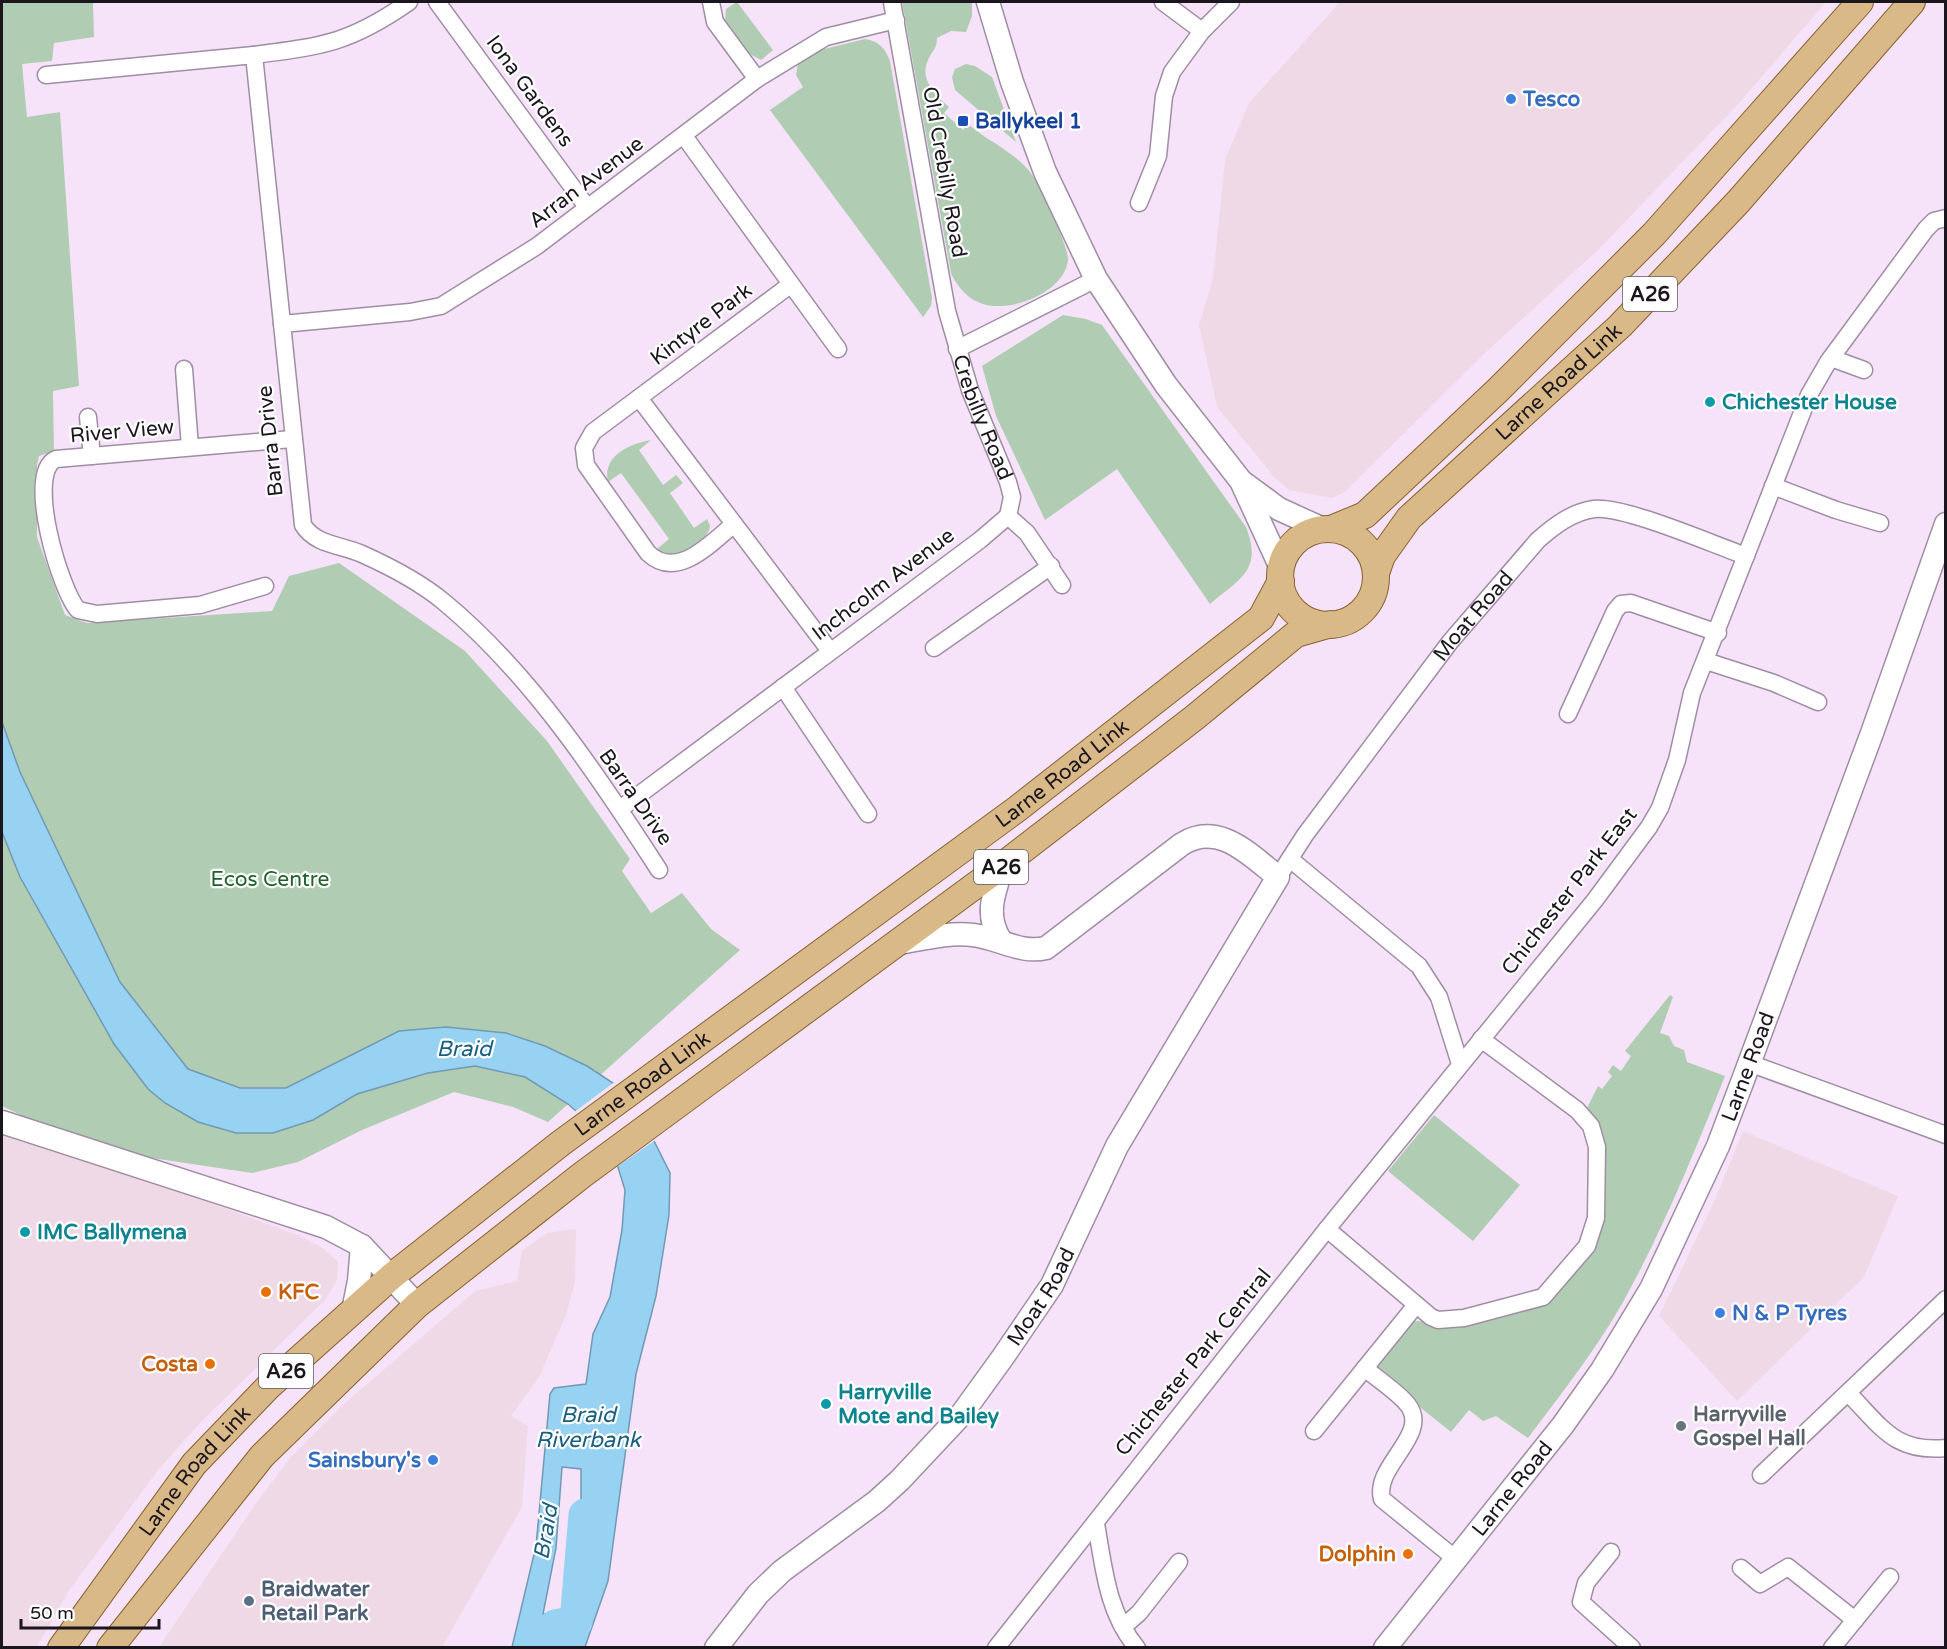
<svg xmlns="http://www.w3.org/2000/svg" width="1947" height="1649" viewBox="0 0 1947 1649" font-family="'Varela Round',sans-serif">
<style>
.commercial{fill:#efd9e7}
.green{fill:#b0cdb3}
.water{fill:#98d2f3;stroke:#7299b3;stroke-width:1.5;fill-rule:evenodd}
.pier{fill:#f6e3fa}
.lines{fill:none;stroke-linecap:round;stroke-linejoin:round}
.river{stroke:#98d2f3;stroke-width:33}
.street-casing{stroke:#9f8ea3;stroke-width:19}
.secondary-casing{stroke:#9f8ea3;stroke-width:25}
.primary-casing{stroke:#86622f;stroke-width:28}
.street{stroke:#fff;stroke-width:16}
.secondary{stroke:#fff;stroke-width:22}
.primary{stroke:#d9b988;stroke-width:26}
.shop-dot{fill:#3f7fe0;stroke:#fff;stroke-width:2}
.transit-dot{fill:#1a4fb4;stroke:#fff;stroke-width:2}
.culture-dot{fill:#0f9aa8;stroke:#fff;stroke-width:2}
.food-dot{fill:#e8710a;stroke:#fff;stroke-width:2}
.worship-dot{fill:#6b7280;stroke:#fff;stroke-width:2}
.service-dot{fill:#5c6f8a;stroke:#fff;stroke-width:2}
.labels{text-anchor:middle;stroke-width:4.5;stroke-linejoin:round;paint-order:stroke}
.shield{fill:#fff;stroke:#5f5b61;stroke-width:1.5}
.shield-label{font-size:20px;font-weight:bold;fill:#1b151d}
.street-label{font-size:21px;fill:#1b151d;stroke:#fff}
.shop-label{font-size:21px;font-weight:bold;fill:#366cbe;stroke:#fff;text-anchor:start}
.transit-label{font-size:21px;font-weight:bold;fill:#164399;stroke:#fff;text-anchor:start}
.culture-label{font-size:21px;font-weight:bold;fill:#0d838f;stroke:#fff;text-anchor:start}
.park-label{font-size:21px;fill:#1f602c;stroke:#fff}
.food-label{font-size:21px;font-weight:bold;fill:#c56008;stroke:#fff;text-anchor:end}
.worship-label{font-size:21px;font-weight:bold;fill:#5b616d;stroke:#fff;text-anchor:start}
.service-label{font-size:21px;font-weight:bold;fill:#4e5e75;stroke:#fff;text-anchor:start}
.water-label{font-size:22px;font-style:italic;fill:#195e7e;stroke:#fff}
</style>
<rect width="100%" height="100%" fill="#f6e3fa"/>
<g class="commercial">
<polygon points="1340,2 1826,2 1740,102 1598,250 1484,354 1345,492 1332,498 1289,490 1275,478 1217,407 1199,325 1213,278 1225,160 1249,103"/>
<polygon points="2,1130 91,1159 300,1236 323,1248 338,1262 337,1280 325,1300 199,1424 158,1470 68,1592 37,1647 2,1647"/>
<polygon points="1743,1131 1898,1196 1864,1277 1737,1401 1659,1316 1714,1202"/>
<polygon points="576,1229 575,1282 566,1315 539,1377 511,1416 528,1426 522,1507 442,1647 159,1647 256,1503 291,1457 344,1404 475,1291 517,1281 522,1250 547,1233"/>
</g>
<g class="green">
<polygon points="2,2 95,2 93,4 94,37 54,43 52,61 22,64 27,117 60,112 79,386 53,391 54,451 39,456 37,465 37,537 65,615 87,623 272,611 289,576 339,563 465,651 547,741 630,859 622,871 651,913 682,893 711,929 740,950 548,1122 513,1107 454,1092 362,1130 298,1162 252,1173 92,1149 2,1106"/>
<polygon points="737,2 773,50 761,60 750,54 725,20 726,9"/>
<path d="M902,2h70v14l-6,16 -15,-1 -14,7c0,11 -5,13 -9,22 -9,20 8,35 21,47l-5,6 19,17 5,-6c19,17 47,28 62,48 9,12 39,75 38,88 -3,32 -57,53 -85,44 -14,-4 -26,-17 -32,-31z"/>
<path d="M865,39c14,2 20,9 25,22l42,237 -1,8 -8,11 -153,-207 33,-23 -7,-12 2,-11 22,-14z"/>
<polygon points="966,64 975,66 992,77 1016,142 955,90 952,77 955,69"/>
<path d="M1063,315l23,4 16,6 144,202c17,43 -6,52 -36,77l-93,-135 -72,51 -49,-104 -14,-50z"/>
<path d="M651,440l-12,10 24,35 13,-10 7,8 -13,10 24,35 13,-9 3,7c0,11 -23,27 -33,29 -7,1 -14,-3 -20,-6l12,-10 -48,-66 -13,9c-6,-25 20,-38 43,-42z"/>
<path d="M1670,995l3,2 -13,36 9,3 5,10 10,4 3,12 38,14c-31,77 -62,154 -102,226 -27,48 -62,92 -95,136l-32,-22 -13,5 -14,-11 -18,22 -71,-57 -5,-13 33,-40 11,-1 21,3 94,-20 62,-76 -9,-120 11,-22 4,3 10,-13 -4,-4 5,-7 8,6 10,-15 -6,-5z"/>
<polygon points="1434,1115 1520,1185 1473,1241 1388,1171"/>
</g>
<path class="water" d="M2,722l18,50 100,210 68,87 52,19h46l113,-57 47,-4 60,6 39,13 42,20 29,19 26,32 28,56 -1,42 -13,81 -20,78 -28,207 -23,66h-73l24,-101 14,-152 4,-6 32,-4 7,-50 17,-37 12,-67 3,-40 -8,-26 -22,-36 -27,-24 -43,-27 -50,-11 -47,7 -71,21 -44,26 -40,13h-37l-38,-11 -33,-19 -17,-14 -34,-45 -94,-167 -18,-45zM562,1467l19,2v54l-5,28 9,14 -1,30 -14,5 -9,12 -18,2 13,-66z"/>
<polygon class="pier" points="616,1081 644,1115 657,1139 615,1168 593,1130 573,1113"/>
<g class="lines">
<polyline class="river" points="555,1626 576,1622 585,1515"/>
<g class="street-casing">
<g id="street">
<polyline points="437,2 587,207"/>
<polyline points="711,2 715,22 757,79"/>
<path id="s1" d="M892,2l55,309 23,79 38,92 4,15 -4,19"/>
<polyline points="1163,2 1202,31"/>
<path d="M254,55c70,-9 96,-12 155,-53"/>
<path d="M46,75l208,-20 49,470c12,20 39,20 59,29 29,13 58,28 82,48 86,71 155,175 215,268"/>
<polyline points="684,136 838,349"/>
<polyline points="1139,203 1158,156 1164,96 1172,72 1202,31 1231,2"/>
<polyline points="282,324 410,312 441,306 537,246 757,79 826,37 896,20"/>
<polyline points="957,349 1096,279"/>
<polyline points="1831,358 1864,370"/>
<polyline points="184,369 190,447"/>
<polyline points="639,398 830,651"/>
<polyline points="88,417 92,456"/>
<polyline points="1773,486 1836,510 1880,523"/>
<polyline points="1008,516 1027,533 1062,585"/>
<path d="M734,524c-23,19 -57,57 -86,29l-62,-88 -2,-17 9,-16 197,-147"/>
<path d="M265,586l-65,19 -103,9 -19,-4c-18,-20 -53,-137 -22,-151l236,-20"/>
<polyline points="934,648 1051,566"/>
<polyline points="1706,661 1774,683 1818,702"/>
<polyline points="783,687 868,814"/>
<polyline points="1568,714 1615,611 1621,604 1631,603 1718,633"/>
<polyline points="620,809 980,540 1008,516"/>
<polyline points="1290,859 1419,966 1439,997 1460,1064"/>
<path id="s2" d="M1278,877l27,-42 145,-193 88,-102c16,-14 34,-28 56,-31 29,-4 120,36 152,47"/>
<polyline points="1749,1063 1946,1135"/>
<polyline points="1327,1229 1431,1317 1438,1320 1464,1318 1543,1297 1587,1246 1596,1218 1597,1147 1591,1126 1577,1110 1481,1039"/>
<path d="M1365,1368c13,12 32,23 43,37 23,30 -35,61 -26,94l75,61"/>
<path d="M1848,1393c33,33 46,60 98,55"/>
<polyline points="1314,1431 1416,1305"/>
<polyline points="1761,1475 1946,1299"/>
<path d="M1096,1524c8,44 11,88 41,124"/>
<polyline points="1611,1552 1586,1583 1581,1602 1632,1648"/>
<polyline points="1741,1568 1760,1584 1788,1567 1855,1620"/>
<polyline points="1123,1627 1139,1613 1179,1562"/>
<polyline points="996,1648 1327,1229 1595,900 1649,827 1660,808 1677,760 1692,693 1809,395 1828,362 1926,229 1934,221 1946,218"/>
<polyline points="1832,1648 1890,1577"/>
</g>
</g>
<g class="secondary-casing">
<g id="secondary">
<polyline points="988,2 1012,82 1045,172 1096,279 1166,385 1241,481 1281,568"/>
<polyline points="1241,481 1279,509 1323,529"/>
<path d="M1001,941c-17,-26 -7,-48 2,-76"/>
<polyline points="2,1122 326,1227 362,1246 417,1305"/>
<polyline points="353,1311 359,1281 362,1246"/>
<path id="s3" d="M716,1648l42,-54 24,-23 95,-70 23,-21 61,-65 42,-58 49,-72 65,-139 161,-269c-28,-22 -59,-56 -96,-33l-136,104c-26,6 -47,-10 -73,-13 -25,-3 -50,4 -75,8"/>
<path id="s4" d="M1385,1648l178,-223 39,-55 49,-81 67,-143 25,-66 129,-347 74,-209"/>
</g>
</g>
<g class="primary-casing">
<g id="primary">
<polyline points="1331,529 1365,515 1498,390 1654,234 1860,2"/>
<circle cx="1328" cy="577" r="48"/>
<path id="s5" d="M1376,573l6,-17 27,-38 211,-192 118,-124 174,-200"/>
<path id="s6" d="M61,1648l133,-184 75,-78 123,-110 169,-133 456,-334 189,-148 55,-43 20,-37"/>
<polyline points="110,1648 262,1456 417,1305 582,1175 1003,865 1194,718 1296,634 1331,624"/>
</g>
</g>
<use href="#street" class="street"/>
<use href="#secondary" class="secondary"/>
<use href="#primary" class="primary"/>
</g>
<g class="shop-dot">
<circle cx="1511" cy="99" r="6"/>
<circle cx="1720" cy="1313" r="6"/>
<circle cx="433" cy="1460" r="6"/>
</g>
<rect class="transit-dot" x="957" y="115" width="12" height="12" rx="3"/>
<g class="culture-dot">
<circle cx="1710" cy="402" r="6"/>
<circle cx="25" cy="1232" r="6"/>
<circle cx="826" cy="1404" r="6"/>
</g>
<g class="food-dot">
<circle cx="266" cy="1292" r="6"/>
<circle cx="210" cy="1364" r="6"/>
<circle cx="1408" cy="1554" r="6"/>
</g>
<circle class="worship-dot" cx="1681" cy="1426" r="6"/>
<circle class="service-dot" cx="249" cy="1601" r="6"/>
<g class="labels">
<g class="shield">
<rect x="1623" y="277" width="54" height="34" rx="4.5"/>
<rect x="974" y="850" width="54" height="34" rx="4.5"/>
<rect x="259" y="1354" width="54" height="34" rx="4.5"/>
</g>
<g class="shield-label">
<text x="1650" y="301">A26</text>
<text x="1001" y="874">A26</text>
<text x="286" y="1378">A26</text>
</g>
<g class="street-label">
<text transform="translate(530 91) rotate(54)" y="7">Iona Gardens</text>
<text transform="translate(945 172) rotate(80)" y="7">Old Crebilly Road</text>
<text transform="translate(586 182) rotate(-37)" y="7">Arran Avenue</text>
<text transform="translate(701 324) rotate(-37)" y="7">Kintyre Park</text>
<text dy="7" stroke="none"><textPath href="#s5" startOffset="267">Larne Road Link</textPath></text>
<text dy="7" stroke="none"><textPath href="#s1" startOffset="426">Crebilly Road</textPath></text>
<text transform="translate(122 431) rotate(-5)" y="7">River View</text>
<text transform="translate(270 441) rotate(-96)" y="7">Barra Drive</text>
<text transform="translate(883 584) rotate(-37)" y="7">Inchcolm Avenue</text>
<text dy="7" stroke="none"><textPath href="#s2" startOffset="326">Moat Road</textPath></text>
<text dy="7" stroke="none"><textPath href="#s6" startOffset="1338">Larne Road Link</textPath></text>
<text transform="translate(636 797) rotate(55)" y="7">Barra Drive</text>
<text transform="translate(1569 891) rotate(-52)" y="7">Chichester Park East</text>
<text dy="7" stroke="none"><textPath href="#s4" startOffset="690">Larne Road</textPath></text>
<text dy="7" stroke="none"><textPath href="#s6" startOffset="816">Larne Road Link</textPath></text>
<text dy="7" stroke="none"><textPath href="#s3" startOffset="483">Moat Road</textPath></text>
<text transform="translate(1193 1362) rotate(-51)" y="7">Chichester Park Central</text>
<text dy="7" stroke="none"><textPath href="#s6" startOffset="222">Larne Road Link</textPath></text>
<text dy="7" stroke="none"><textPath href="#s4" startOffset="204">Larne Road</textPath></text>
</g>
<g class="shop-label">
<text x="1523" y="106">Tesco</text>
<text x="1732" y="1320">N &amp; P Tyres</text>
<text x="421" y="1467" text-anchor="end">Sainsbury's</text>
</g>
<g class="transit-label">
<text x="975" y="128">Ballykeel 1</text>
</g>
<g class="culture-label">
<text x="1722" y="409">Chichester House</text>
<text x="37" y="1239">IMC Ballymena</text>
<text x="838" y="1399">Harryville<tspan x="838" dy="24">Mote and Bailey</tspan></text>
</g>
<g class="park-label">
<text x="270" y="886">Ecos Centre</text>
</g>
<g class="food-label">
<text x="278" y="1299" text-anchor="start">KFC</text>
<text x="198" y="1371">Costa</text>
<text x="1396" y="1561">Dolphin</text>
</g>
<g class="worship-label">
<text x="1693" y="1421">Harryville<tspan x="1693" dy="24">Gospel Hall</tspan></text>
</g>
<g class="service-label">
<text x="261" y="1596">Braidwater<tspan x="261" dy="24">Retail Park</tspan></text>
</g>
<g class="water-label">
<text x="464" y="1056">Braid</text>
<text x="588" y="1422">Braid<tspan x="588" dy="25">Riverbank</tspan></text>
<text transform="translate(545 1532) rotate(-80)" y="8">Braid</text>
</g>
</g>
<rect width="1947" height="1649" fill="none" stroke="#1b151d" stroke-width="6"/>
<path d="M21 1619v9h138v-9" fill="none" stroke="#1b151d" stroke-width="3"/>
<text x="30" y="1619" font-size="18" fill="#1b151d" stroke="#ffffff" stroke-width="4.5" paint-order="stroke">50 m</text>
</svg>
